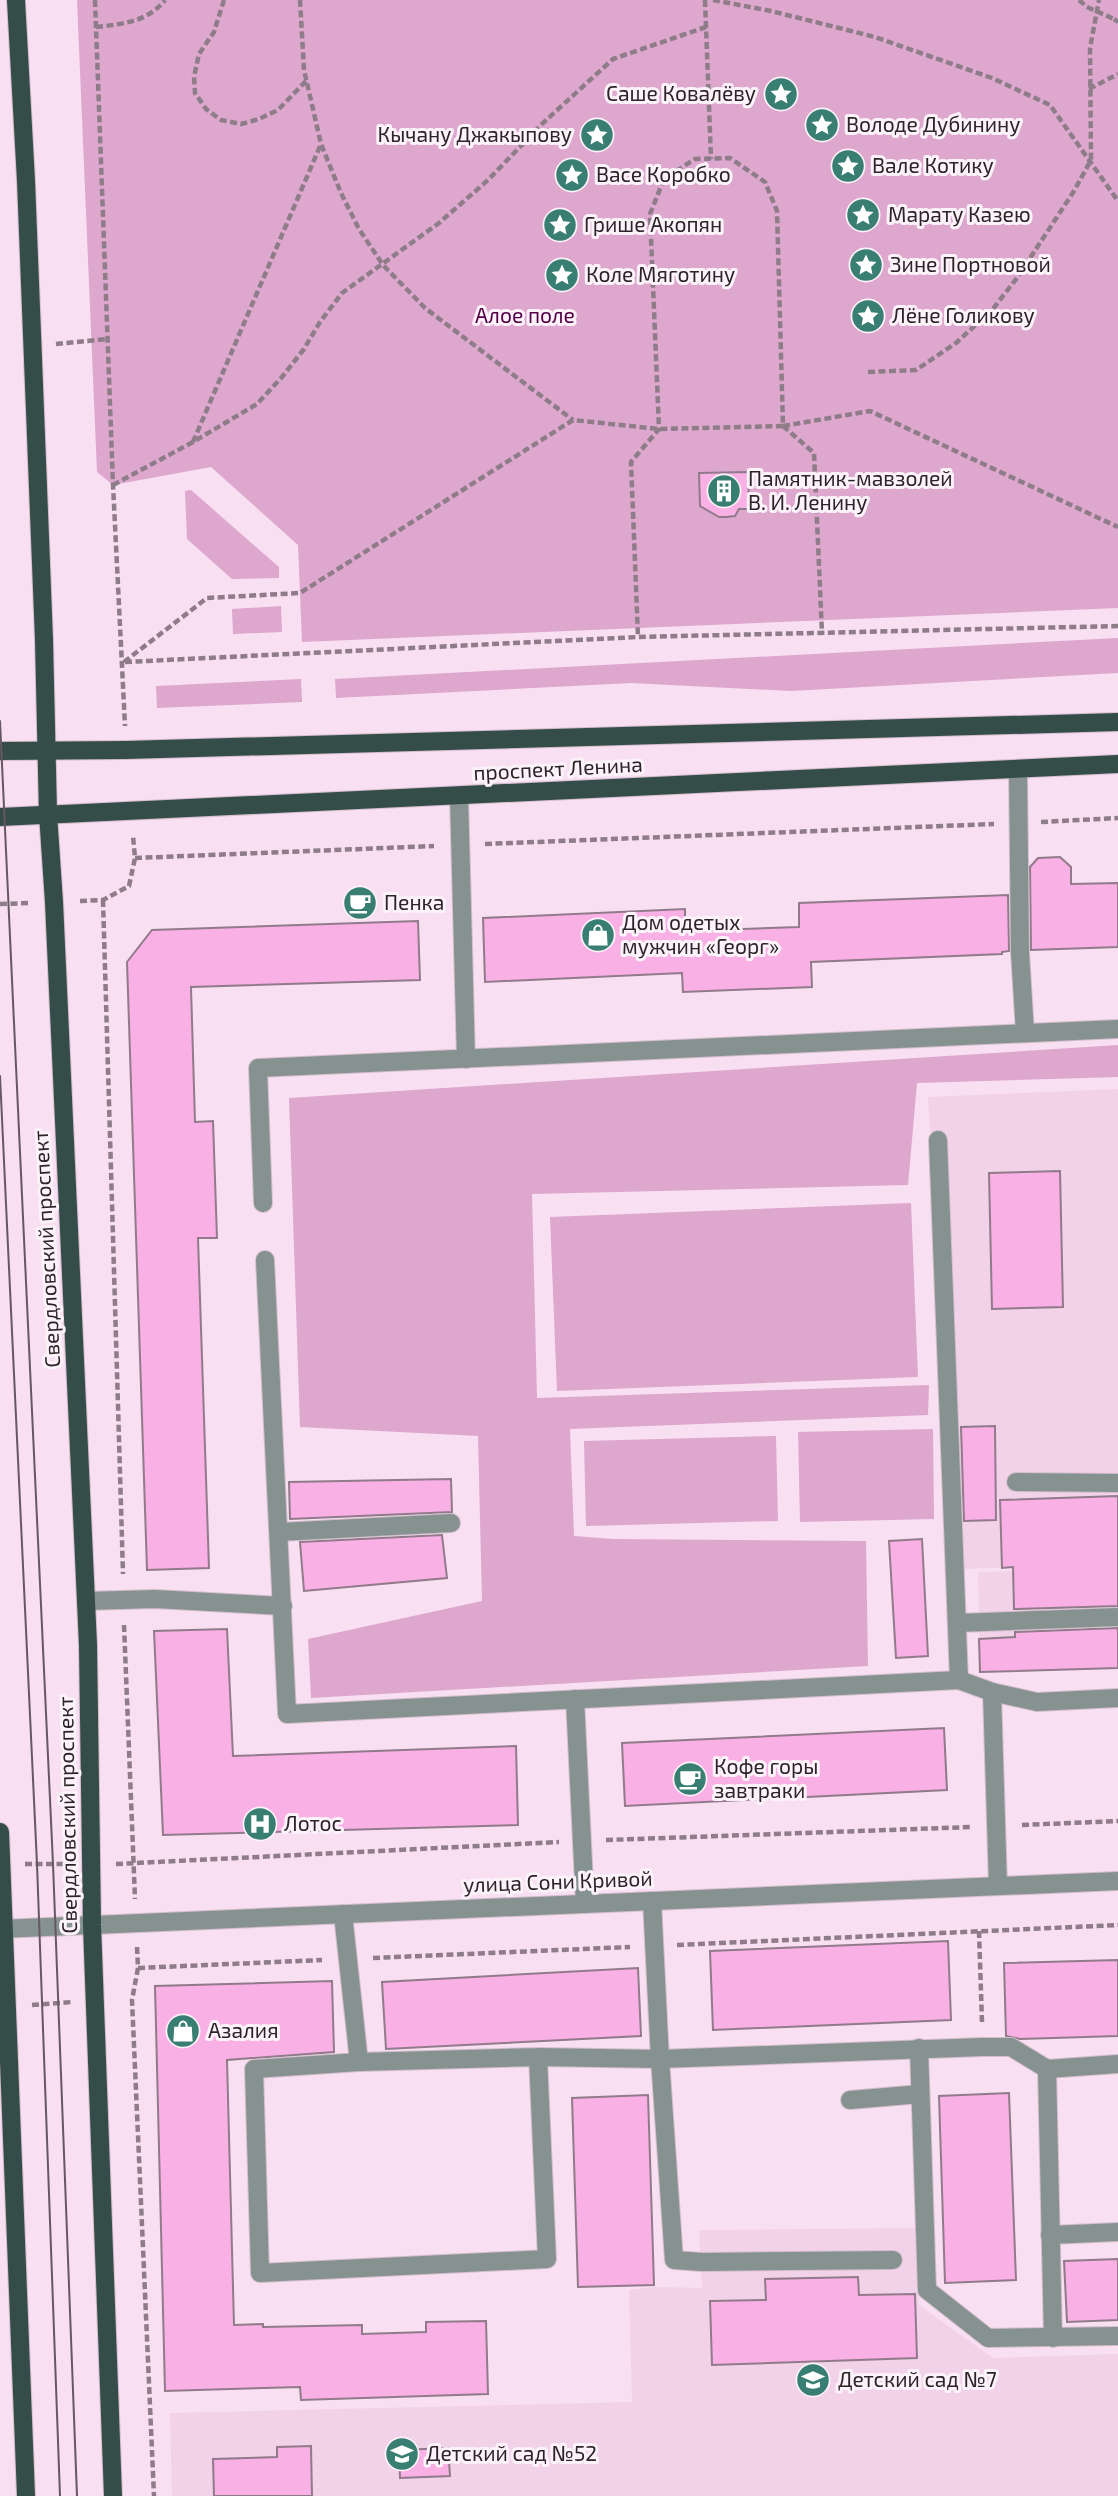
<svg xmlns="http://www.w3.org/2000/svg" width="1118" height="2496" viewBox="0 0 1118 2496" font-family="'Exo 2',sans-serif">
<style>
.built{fill:#f2d2e8}
.green{fill:#dda7ce}
.building{fill:#f9b0e5;stroke:#917a8a;stroke-width:2}
.lines{fill:none;stroke-linecap:round;stroke-linejoin:round}
.minor-casing{stroke:#d3bdcd;stroke-width:20}
.major-casing{stroke:#d3bdcd;stroke-width:20}
.path{stroke:#8e7d89;stroke-width:4.5;stroke-dasharray:7 3.5;stroke-linecap:butt}
.minor{stroke:#85928f;stroke-width:18}
.major{stroke:#354d48;stroke-width:18}
.tram{stroke:#665862;stroke-width:2}
.path-bridge{stroke:#8e7d89;stroke-width:4.5;stroke-dasharray:7 3.5;stroke-linecap:butt}
.labels{text-anchor:middle;stroke-width:6;stroke-linejoin:round;paint-order:stroke}
.poi-label{font-size:21px;fill:#2d242a;stroke:#fcf2f9;text-anchor:start}
.park-label{font-size:21px;fill:#540046;stroke:#fcf2f9}
.street-label{font-size:21px;fill:#2d242a;stroke:#fcf2f9}
</style>
<rect width="100%" height="100%" fill="#f8dff1"/>
<g class="built">
<polygon points="1118,1089 1118,1564 961,1569 928,1097"/>
<polygon points="1118,1568 1118,1668 980,1672 978,1572"/>
<polygon points="915,2228 919,2305 993,2358 1118,2354 1118,2496 172,2496 170,2413 632,2402 629,2290 654,2287 702,2288 699,2230"/>
</g>
<g class="green">
<polygon points="77,0 1118,0 1118,608 302,642 298,545 211,467 113,485 97,472"/>
<polygon points="191,490 279,567 279,578 232,579 187,539 185,491"/>
<polygon points="281,606 282,632 233,634 232,609"/>
<polygon points="1118,638 1118,673 791,691 631,683 336,698 335,679"/>
<polygon points="301,679 302,702 157,708 156,686"/>
<polygon points="1118,1045 1118,1077 917,1083 908,1185 532,1194 537,1398 929,1385 928,1415 570,1429 574,1536 613,1539 866,1541 868,1666 311,1698 308,1639 482,1601 478,1436 300,1427 289,1098"/>
<polygon points="911,1203 918,1377 557,1391 550,1217"/>
<polygon points="933,1429 934,1519 800,1522 798,1432"/>
<polygon points="776,1436 778,1521 586,1526 584,1441"/>
</g>
<g class="building">
<polygon points="748,472 749,509 739,509 735,516 726,517 719,517 700,506 699,473"/>
<polygon points="1060,857 1071,867 1071,884 1118,883 1118,947 1031,950 1030,867 1038,858"/>
<polygon points="1008,895 1009,951 1002,952 1002,954 811,962 812,987 683,992 682,973 485,982 483,918 685,909 685,931 799,927 799,903"/>
<polygon points="418,921 420,980 191,987 195,1122 213,1121 217,1238 198,1238 209,1568 147,1570 127,962 152,930"/>
<polygon points="1060,1171 1063,1307 992,1309 989,1173"/>
<polygon points="995,1426 996,1520 964,1521 961,1427"/>
<polygon points="451,1479 452,1512 290,1519 289,1482"/>
<polygon points="1118,1496 1118,1606 1014,1609 1013,1567 1002,1568 1000,1500"/>
<polygon points="442,1535 447,1578 304,1591 300,1542"/>
<polygon points="922,1539 928,1656 896,1658 889,1541"/>
<polygon points="1118,1628 1118,1668 980,1672 979,1639 1015,1637 1015,1632"/>
<polygon points="227,1629 233,1756 516,1746 518,1825 163,1835 154,1631"/>
<polygon points="944,1728 947,1790 625,1806 622,1743"/>
<polygon points="948,1941 951,2020 713,2030 710,1951"/>
<polygon points="1118,1960 1118,2036 1020,2039 1006,2036 1004,1963"/>
<polygon points="638,1968 641,2036 386,2049 382,1982"/>
<polygon points="332,1981 334,2052 227,2060 234,2325 263,2324 263,2327 362,2325 362,2334 426,2332 426,2322 486,2321 488,2394 301,2400 300,2387 165,2391 155,1986"/>
<polygon points="1009,2093 1016,2280 945,2283 939,2096"/>
<polygon points="648,2095 654,2285 578,2287 572,2098"/>
<polygon points="1118,2259 1118,2320 1067,2322 1064,2261"/>
<polygon points="858,2277 859,2295 915,2294 917,2358 712,2365 710,2301 766,2300 765,2279"/>
<polygon points="311,2446 312,2496 214,2496 213,2459 277,2457 277,2447"/>
<polygon points="448,2448 450,2476 400,2478 399,2450"/>
</g>
<g class="lines">
<g class="minor-casing">
<g id="minor">
<polyline points="1018,770 1020,952 1025,1033"/>
<polyline points="459,796 466,1059"/>
<polyline points="938,1140 959,1680"/>
<polyline points="263,1203 258,1068 1118,1029"/>
<polyline points="265,1260 287,1714 959,1680 992,1692 1037,1702 1118,1698"/>
<polyline points="1016,1482 1118,1483"/>
<polyline points="279,1532 451,1523"/>
<polyline points="86,1601 155,1599 283,1606"/>
<polyline points="957,1623 1118,1617"/>
<polyline points="992,1692 998,1886"/>
<polyline points="575,1699 585,1904"/>
<polyline points="652,1901 660,2059 674,2260 702,2262 893,2260"/>
<polyline points="343,1914 359,2062"/>
<polyline points="0,1929 1118,1881"/>
<polyline points="919,2048 927,2290 988,2338 1118,2336"/>
<polyline points="538,2057 547,2259 260,2273 254,2069 359,2062 538,2057 660,2059 982,2047 1011,2047 1047,2069 1118,2064"/>
<polyline points="1047,2069 1053,2338"/>
<polyline points="850,2100 920,2094"/>
<polyline points="1050,2235 1118,2232"/>
</g>
</g>
<g class="major-casing">
<g id="major">
<polyline points="16,0 26,181 44,640 48,814 54,902 88,1645 92,1925 113,2496"/>
<polyline points="0,751 126,750 1118,722"/>
<polyline points="0,817 1118,764"/>
<polyline points="0,1832 26,2496"/>
</g>
</g>
<g class="path">
<polyline points="95,0 113,485 125,726"/>
<polyline points="224,0 214,32 199,54 194,77 195,93 206,109 221,120 241,124 259,119 278,110 306,81"/>
<polyline points="300,0 304,70 321,144 341,193 359,229 383,265 425,308 573,420"/>
<polyline points="705,0 711,159"/>
<polyline points="713,0 771,11 875,37 992,78 1050,105 1118,201"/>
<polyline points="1079,0 1087,7"/>
<polyline points="1114,19 1118,22"/>
<path d="M96,27c26,-3 52,-5 69,-27"/>
<polyline points="1089,89 1118,74"/>
<polyline points="56,344 108,339"/>
<polyline points="868,372 916,370 956,343 992,310 1017,278 1074,191 1091,160 1090,48 1099,0"/>
<polyline points="783,426 870,411 1118,527"/>
<polyline points="783,426 814,453 822,633"/>
<polyline points="193,442 321,144"/>
<polyline points="113,485 193,442 257,404 282,377 304,349 320,322 342,293 439,223 488,180 543,123 613,59 706,27"/>
<polyline points="124,662 207,598 300,593 573,420 659,429 783,426 777,211 765,182 730,158 695,159 664,179 650,214 659,429 631,462 638,637"/>
<polyline points="125,662 638,637 1118,626"/>
<polyline points="1041,822 1118,818"/>
<polyline points="485,844 994,824"/>
<polyline points="135,858 434,846"/>
<polyline points="103,900 123,1574"/>
<polyline points="80,901 103,900 129,886 135,858 133,836"/>
<polyline points="0,904 29,903"/>
<polyline points="124,1625 135,1899"/>
<polyline points="1022,1825 1118,1821"/>
<polyline points="606,1840 971,1827"/>
<polyline points="25,1864 66,1864"/>
<polyline points="116,1864 559,1842"/>
<polyline points="979,1931 982,2022"/>
<polyline points="677,1945 1118,1925"/>
<polyline points="137,1947 138,1968 132,2000 154,2496"/>
<polyline points="373,1958 630,1947"/>
<polyline points="138,1968 322,1960"/>
<polyline points="32,2005 72,2002"/>
</g>
<use href="#minor" class="minor"/>
<use href="#major" class="major"/>
<g class="tram">
<polyline points="0,721 53,1864 77,2496"/>
<polyline points="0,1076 37,1864 60,2496"/>
</g>
<polyline class="path-bridge" points="1087,7 1114,19"/>
</g>
<defs>
<g id="sight-disc" transform="scale(1.75)"><circle r="9.5" fill="#397e72" stroke="#fcf2f9"/><path d="M0-6L1.8-2.2L6-1.7L2.9 1.2L3.7 5.4L0 3.3L-3.7 5.4L-2.9 1.2L-6-1.7L-1.8-2.2Z" fill="#fff"/></g>
<g id="building-disc" transform="scale(1.75)"><circle r="9.5" fill="#397e72" stroke="#fcf2f9"/><path d="M-4-6H4V6H1V3H-1V6H-4ZM-2.5-4.3h1.7v1.8h-1.7ZM.8-4.3h1.7v1.8H.8ZM-2.5-1h1.7V.8h-1.7ZM.8-1h1.7V.8H.8Z" fill="#fff"/></g>
<g id="cafe-disc" transform="scale(1.75)"><circle r="9.5" fill="#397e72" stroke="#fcf2f9"/><path d="M-5.5-4.5H6V0H3Q3 3.5 0 3.5H-2.5Q-5.5 3.5-5.5 0ZM3-3.2v2h1.7v-2ZM-6 4.5H4V6H-6Z" fill="#fff"/></g>
<g id="shop-disc" transform="scale(1.75)"><circle r="9.5" fill="#397e72" stroke="#fcf2f9"/><path d="M-5-2.5h2.3a2.7 3.5 0 0 1 5.4 0H5L5.5 6h-11ZM-1.5-2.5h3a1.5 2.3 0 0 0-3 0Z" fill="#fff"/></g>
<g id="hospital-disc" transform="scale(1.75)"><circle r="9.5" fill="#397e72" stroke="#fcf2f9"/><path d="M-5-5h3v3.5h4V-5h3V5h-3V1.5h-4V5h-3Z" fill="#fff"/></g>
<g id="school-disc" transform="scale(1.75)"><circle r="9.5" fill="#397e72" stroke="#fcf2f9"/><path d="M0-5L7-2L0 1L-7-2ZM-4 1L0 2.5L4 1V4Q0 6-4 4Z" fill="#fff"/></g>
</defs>
<g fill-rule="evenodd">
<use href="#sight-disc" x="781" y="94"/>
<use href="#sight-disc" x="822" y="125"/>
<use href="#sight-disc" x="597" y="135"/>
<use href="#sight-disc" x="848" y="166"/>
<use href="#sight-disc" x="572" y="175"/>
<use href="#sight-disc" x="863" y="215"/>
<use href="#sight-disc" x="560" y="225"/>
<use href="#sight-disc" x="866" y="265"/>
<use href="#sight-disc" x="562" y="275"/>
<use href="#sight-disc" x="868" y="316"/>
<use href="#building-disc" x="724" y="491"/>
<use href="#cafe-disc" x="360" y="903"/>
<use href="#shop-disc" x="598" y="935"/>
<use href="#cafe-disc" x="690" y="1779"/>
<use href="#hospital-disc" x="260" y="1824"/>
<use href="#shop-disc" x="183" y="2031"/>
<use href="#school-disc" x="813" y="2380"/>
<use href="#school-disc" x="402" y="2454"/>
</g>
<g class="labels">
<g class="poi-label">
<text x="756" y="101" text-anchor="end">Саше Ковалёву</text>
<text x="846" y="132">Володе Дубинину</text>
<text x="572" y="142" text-anchor="end">Кычану Джакыпову</text>
<text x="872" y="173">Вале Котику</text>
<text x="596" y="182">Васе Коробко</text>
<text x="888" y="222">Марату Казею</text>
<text x="584" y="232">Грише Акопян</text>
<text x="890" y="272">Зине Портновой</text>
<text x="586" y="282">Коле Мяготину</text>
<text x="892" y="323">Лёне Голикову</text>
<text x="748" y="486">Памятник-мавзолей<tspan x="748" dy="24">В. И. Ленину</tspan></text>
<text x="384" y="910">Пенка</text>
<text x="622" y="930">Дом одетых<tspan x="622" dy="24">мужчин «Георг»</tspan></text>
<text x="714" y="1774">Кофе горы<tspan x="714" dy="24">завтраки</tspan></text>
<text x="284" y="1831">Лотос</text>
<text x="208" y="2038">Азалия</text>
<text x="838" y="2387">Детский сад №7</text>
<text x="426" y="2461">Детский сад №52</text>
</g>
<g class="park-label">
<text x="525" y="323">Алое поле</text>
</g>
<g class="street-label">
<text transform="translate(558 769) rotate(-3)" y="7">проспект Ленина</text>
<text transform="translate(47 1249) rotate(-93)" y="7">Свердловский проспект</text>
<text transform="translate(68 1815) rotate(-91)" y="7">Свердловский проспект</text>
<text transform="translate(558 1882) rotate(-2)" y="7">улица Сони Кривой</text>
</g>
</g>
</svg>
